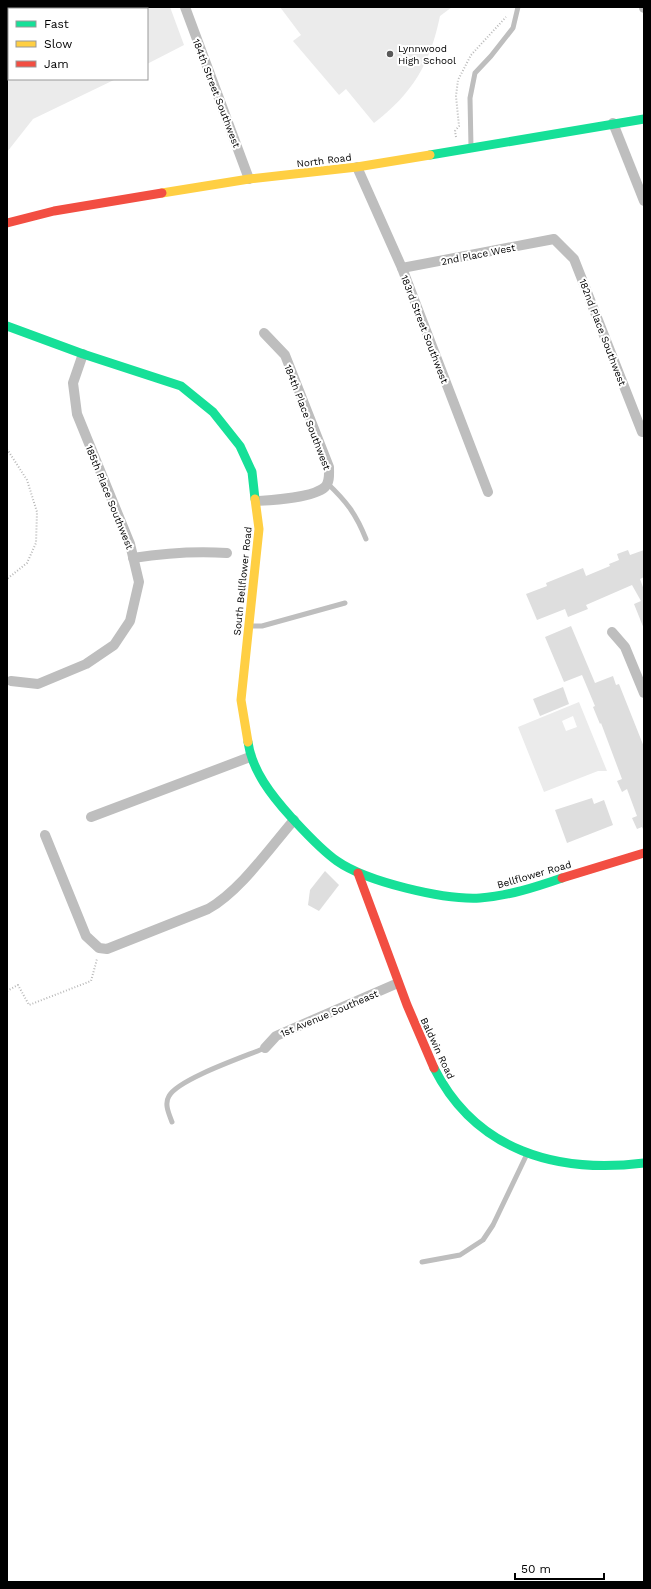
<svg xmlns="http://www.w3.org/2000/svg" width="651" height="1589" viewBox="0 0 651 1589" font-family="'Work Sans',sans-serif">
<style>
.green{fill:#ebebeb;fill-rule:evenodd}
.building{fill:#dedede}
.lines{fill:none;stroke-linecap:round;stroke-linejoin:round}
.path{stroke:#b9b9b9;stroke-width:2;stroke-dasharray:1 2;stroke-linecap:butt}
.lane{stroke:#bebebe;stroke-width:5}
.street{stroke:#bebebe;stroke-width:10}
.fast{stroke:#16e098;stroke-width:9}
.slow{stroke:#ffcf43;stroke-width:9}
.jam{stroke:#f24e42;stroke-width:9}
.poi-dot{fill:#595959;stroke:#fff;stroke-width:1.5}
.labels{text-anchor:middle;stroke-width:4;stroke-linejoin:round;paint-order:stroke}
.poi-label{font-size:10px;fill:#000;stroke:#fff;text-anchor:start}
.street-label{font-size:10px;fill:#000;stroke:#fff}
</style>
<rect width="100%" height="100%" fill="#fff"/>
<g class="green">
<polygon points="7,7 170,7 184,45 147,64 147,9 9,9 9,79 116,79 33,119 7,152"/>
<path d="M280,7h172l-12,9c-10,48 -27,77 -66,107l-28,-34 -7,6 -46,-54 8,-6z"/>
<path d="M579,702l28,69h-9l-54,21 -26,-65zM573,716l4,11 -11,4 -4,-10z"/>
</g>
<g class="building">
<polygon points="628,550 630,555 644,550 644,577 640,579 644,590 644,629 634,604 641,601 632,585 586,605 588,609 568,617 565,609 537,620 526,594 547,586 546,583 583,568 586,576 610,566 609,564 619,560 617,554"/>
<polygon points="571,626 595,683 613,676 616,685 619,684 644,747 644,831 642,827 637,829 632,818 637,816 627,789 622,792 617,781 622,779 601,723 600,724 593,707 595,706 582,675 564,682 545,637"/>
<polygon points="563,687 569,704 540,716 533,699"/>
<polygon points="592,798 594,804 604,800 613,825 567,843 555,810"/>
<polygon points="325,871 339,885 319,911 308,905 310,890"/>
</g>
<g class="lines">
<g class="path">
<polyline points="20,9 21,7"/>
<polyline points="7,29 9,26"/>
<polyline points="456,137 455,131 459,126 456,96 458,80 471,55 506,17"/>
<polyline points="7,449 27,480 37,512 36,543 27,563 7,579"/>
<polyline points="7,991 18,985 29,1005 91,981 97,959"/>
</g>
<g class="lane">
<polyline points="471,147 470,98 475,73 491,56 513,28 518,7"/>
<path d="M327,483c20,19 29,31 39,56"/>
<polyline points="250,626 262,626 345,603"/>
<path d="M172,1122c-3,-8 -8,-18 -3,-26 9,-17 77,-40 96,-48"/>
<polyline points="422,1262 460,1255 483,1240 493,1225 527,1154"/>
</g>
<g class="street">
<polyline points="185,7 249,179"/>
<polyline points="644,7 644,8"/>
<polyline points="613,123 644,201"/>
<polyline points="357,167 402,268 488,492"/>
<polyline points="402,268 554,239 574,259 642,432"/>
<path d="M257,501c16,-1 56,-3 68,-14 5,-5 4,-13 4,-20l-44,-112 -21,-22"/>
<path d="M133,558c32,-5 63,-7 94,-5"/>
<polyline points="612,632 625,647 644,693"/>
<polyline points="11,681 38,684 86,664 114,645 130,621 139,582 130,544 77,414 73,383 83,354"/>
<polyline points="91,817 250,757"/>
<path d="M45,835l41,101 13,12 8,1 101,-40c32,-18 61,-60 86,-89"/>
<polyline points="265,1048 276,1036 398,983"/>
</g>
<g class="fast">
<polyline points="430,155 644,119"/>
<polyline points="7,326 83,354 181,386 213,412 240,446 252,472 255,499"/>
<path d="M248,742c4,29 24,54 43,75 14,15 29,32 46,44 30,21 107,39 143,37 28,-2 56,-11 82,-20"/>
<path d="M434,1068c42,83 123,106 210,95"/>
</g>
<g class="slow">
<polyline points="162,193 249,179 357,167 430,155"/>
<polyline points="248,742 241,700 259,529 255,499"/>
</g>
<g class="jam">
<polyline points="7,223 54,211 162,193"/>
<polyline points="358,873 407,1005 434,1068"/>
<polyline points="562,878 644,853"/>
</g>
</g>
<circle class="poi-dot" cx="390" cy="54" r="4"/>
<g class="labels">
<g class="poi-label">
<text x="398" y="52">Lynnwood<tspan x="398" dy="12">High School</tspan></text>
</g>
<g class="street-label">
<text transform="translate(217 93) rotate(69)" y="4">184th Street Southwest</text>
<text transform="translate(324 160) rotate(-7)" y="4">North Road</text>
<text transform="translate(478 254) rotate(-11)" y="4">2nd Place West</text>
<text transform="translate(425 329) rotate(69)" y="4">183rd Street Southwest</text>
<text transform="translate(603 332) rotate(69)" y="4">182nd Place Southwest</text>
<text transform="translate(308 417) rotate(69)" y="4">184th Place Southwest</text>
<text transform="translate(110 497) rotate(68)" y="4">185th Place Southwest</text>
<text transform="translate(242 581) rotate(-84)" y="4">South Bellflower Road</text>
<text transform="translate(534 874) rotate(-16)" y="4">Bellflower Road</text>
<text transform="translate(329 1013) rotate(-23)" y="4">1st Avenue Southeast</text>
<text transform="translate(438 1048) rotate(65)" y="4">Baldwin Road</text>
</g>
</g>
<rect width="651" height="1589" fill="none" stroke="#000000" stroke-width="16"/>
<rect x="8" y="8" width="140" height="72" fill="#ffffff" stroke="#999999"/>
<rect x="16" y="21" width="20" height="6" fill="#16e098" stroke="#999999"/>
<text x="44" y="28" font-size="12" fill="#000000">Fast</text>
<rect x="16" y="41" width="20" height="6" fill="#ffcf43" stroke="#999999"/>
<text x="44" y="48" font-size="12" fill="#000000">Slow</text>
<rect x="16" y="61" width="20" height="6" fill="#f24e42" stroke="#999999"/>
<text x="44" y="68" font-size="12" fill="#000000">Jam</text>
<path d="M515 1573v6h89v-6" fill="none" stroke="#000000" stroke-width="2"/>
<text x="521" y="1573" font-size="12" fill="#000000" stroke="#ffffff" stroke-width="3" paint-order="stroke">50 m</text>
</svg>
